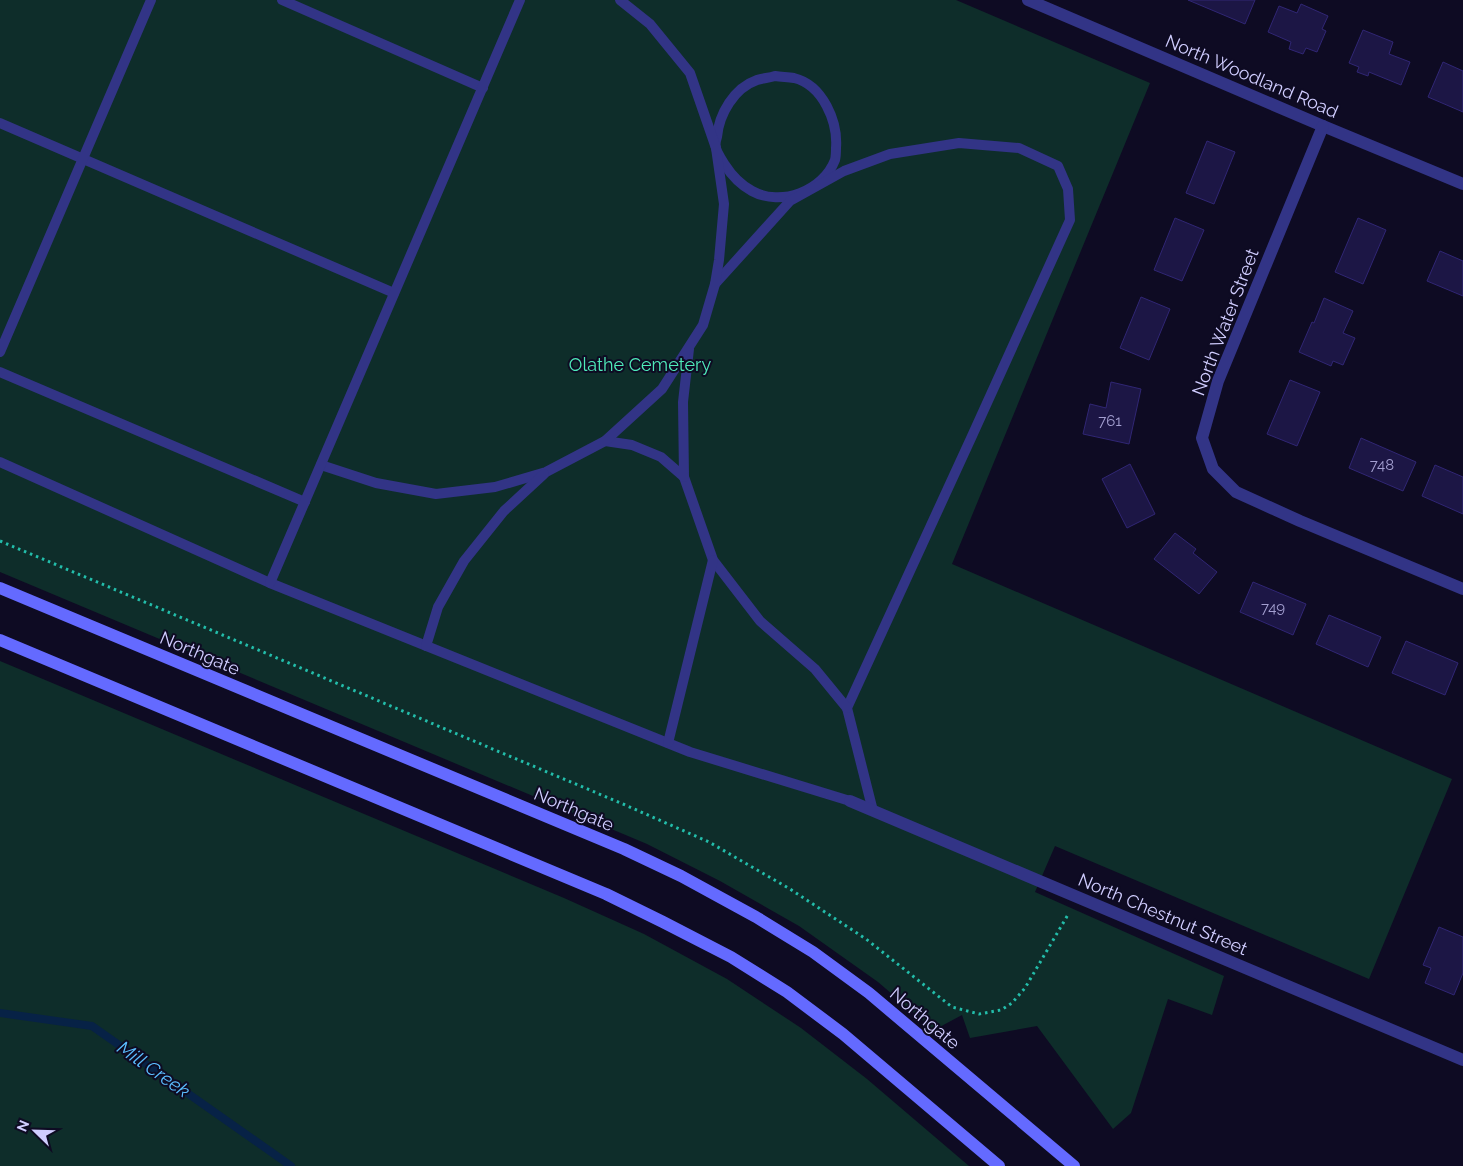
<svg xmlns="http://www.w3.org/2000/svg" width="1463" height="1166" font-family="Raleway,sans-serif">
  <rect width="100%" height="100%" fill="#0e0b23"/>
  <g fill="#0e2d2a">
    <path d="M0,0H956L1150,83L952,564L1452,779L1369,979L1055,846L1035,892L1224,976L1212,1015L1168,999L1131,1113L1113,1129L1037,1026L970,1038L962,1015L934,1030L878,982L799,926L720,881L647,844L0,572Z"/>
    <path d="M0,661L564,898L644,934L727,979L801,1028L867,1079L969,1166H0Z"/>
  </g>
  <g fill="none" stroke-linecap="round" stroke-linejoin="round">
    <path stroke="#072246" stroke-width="8" d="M0,1013L92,1026L291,1166"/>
  </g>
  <g fill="#1c1645" stroke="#302674">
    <path d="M1188,0H1255L1245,24Z"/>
    <path d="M1301,4L1328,16L1322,29L1326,31L1317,52L1306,48L1303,54L1289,49L1291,42L1268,32L1279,6L1297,13Z"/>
    <path d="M1363,30L1393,42L1389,54L1410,62L1401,85L1369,72L1368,76L1357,72L1359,67L1349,63Z"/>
    <path d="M1443,62L1463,71V112L1428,97Z"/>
    <path d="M1207,141L1235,152L1214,204L1186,193Z"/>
    <path d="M1175,218L1204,230L1182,281L1154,270Z"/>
    <path d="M1358,218L1386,230L1363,284L1335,272Z"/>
    <path d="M1440,251L1463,261V296L1427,281Z"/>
    <path d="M1141,297L1170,309L1149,360L1120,348Z"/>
    <path d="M1324,298L1353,311L1343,333L1355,338L1343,365L1333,361L1331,366L1299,352L1312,322L1314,323Z"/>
    <path d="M1290,380L1320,392L1297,446L1267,434Z"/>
    <path d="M1111,382L1141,389L1129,444L1083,434L1090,404L1106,408Z"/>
    <path d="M1361,438L1416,462L1403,491L1349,468Z"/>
    <path d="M1130,464L1155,514L1127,528L1102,479Z"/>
    <path d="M1435,465L1463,477V514L1422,496Z"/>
    <path d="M1175,533L1196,549L1193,553L1217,572L1199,594L1154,559Z"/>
    <path d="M1253,582L1306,604L1293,635L1240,612Z"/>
    <path d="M1329,615L1381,637L1368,667L1316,644Z"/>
    <path d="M1406,641L1458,663L1445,695L1392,673Z"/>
    <path d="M1439,927L1463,937V973L1454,995L1425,983L1431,968L1423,965Z"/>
  </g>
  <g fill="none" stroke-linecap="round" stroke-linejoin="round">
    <path stroke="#23bdaa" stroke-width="3" stroke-dasharray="2.5 4" stroke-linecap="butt" d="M0,541L623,804L709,842L790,889L866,939L952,1007L979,1014L1001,1010L1012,1003L1025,988L1069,913"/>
    <g stroke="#323486" stroke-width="10">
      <path d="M282,0L483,88"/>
      <path d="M775,76C781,77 788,77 794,78C823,85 838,122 836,148C836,152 836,156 835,160C823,191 781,207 752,191C741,185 732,176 725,165C722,160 717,153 716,148C715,145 716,140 717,137C719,114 734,88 757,80C763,78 769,78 775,76Z"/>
      <path d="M0,123L394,293"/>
      <path d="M715,284L790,201L844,171L890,154L959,143L1019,148L1058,166L1068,189L1070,220L972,436L847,708L873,811"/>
      <path d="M689,349L683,402L684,477L713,560L760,621L815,669L847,708"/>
      <path d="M0,352L151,0"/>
      <path d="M0,372L305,502"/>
      <path d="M605,441L632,445L661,457L684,477"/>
      <path d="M0,462L270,583L690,752L850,801"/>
      <path d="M321,465L376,483L436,494L495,487L546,472L605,441L662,389L703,325L715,284L719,260L724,204L716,148L690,73L650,24L620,0"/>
      <path d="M270,583L520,0"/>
      <path d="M426,646L438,607L464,561L504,511L544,474"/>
      <path d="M668,743L713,560"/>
    </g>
    <g stroke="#323486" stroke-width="12">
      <path d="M1028,0L1323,126L1463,184"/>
      <path d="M1323,126L1218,381L1202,438L1213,469L1236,492L1300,521L1463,589"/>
      <path d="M850,801L1463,1060"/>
    </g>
    <g stroke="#646aff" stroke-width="12">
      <path d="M0,588L624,849L681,876L756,917L813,952L869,993L1074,1166"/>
      <path d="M0,640L606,894L663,922L731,957L787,992L843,1034L999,1166"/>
    </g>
  </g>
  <g text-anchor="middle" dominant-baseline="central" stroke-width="4" stroke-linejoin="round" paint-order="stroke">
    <g font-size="15" fill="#a39fd0">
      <text x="1110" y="421">761</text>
      <text x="1382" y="465">748</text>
      <text x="1273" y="608">749</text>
    </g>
    <g font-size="18" fill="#d0cdff" stroke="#0e0b23">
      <text transform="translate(1252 76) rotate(23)">North Woodland Road</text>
      <text transform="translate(1225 322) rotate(-69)">North Water Street</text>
      <text transform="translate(200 653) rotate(23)">Northgate</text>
      <text transform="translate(574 809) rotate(23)">Northgate</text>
      <text transform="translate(1163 914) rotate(23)">North Chestnut Street</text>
      <text transform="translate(925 1018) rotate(40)">Northgate</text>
    </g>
    <g font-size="18" fill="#4feab9" stroke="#0e0b23">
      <text x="640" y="364">Olathe Cemetery</text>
    </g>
    <g font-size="19" font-style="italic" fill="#5bbeff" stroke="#0e0b23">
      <text transform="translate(154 1069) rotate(35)">Mill Creek</text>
    </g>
  </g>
  <g transform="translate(35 1131) rotate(293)" stroke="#0e0b23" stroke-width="4" paint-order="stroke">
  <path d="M0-4L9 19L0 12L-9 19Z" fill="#d0cdff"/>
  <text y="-8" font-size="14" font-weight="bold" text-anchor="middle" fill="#d0cdff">N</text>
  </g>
</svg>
